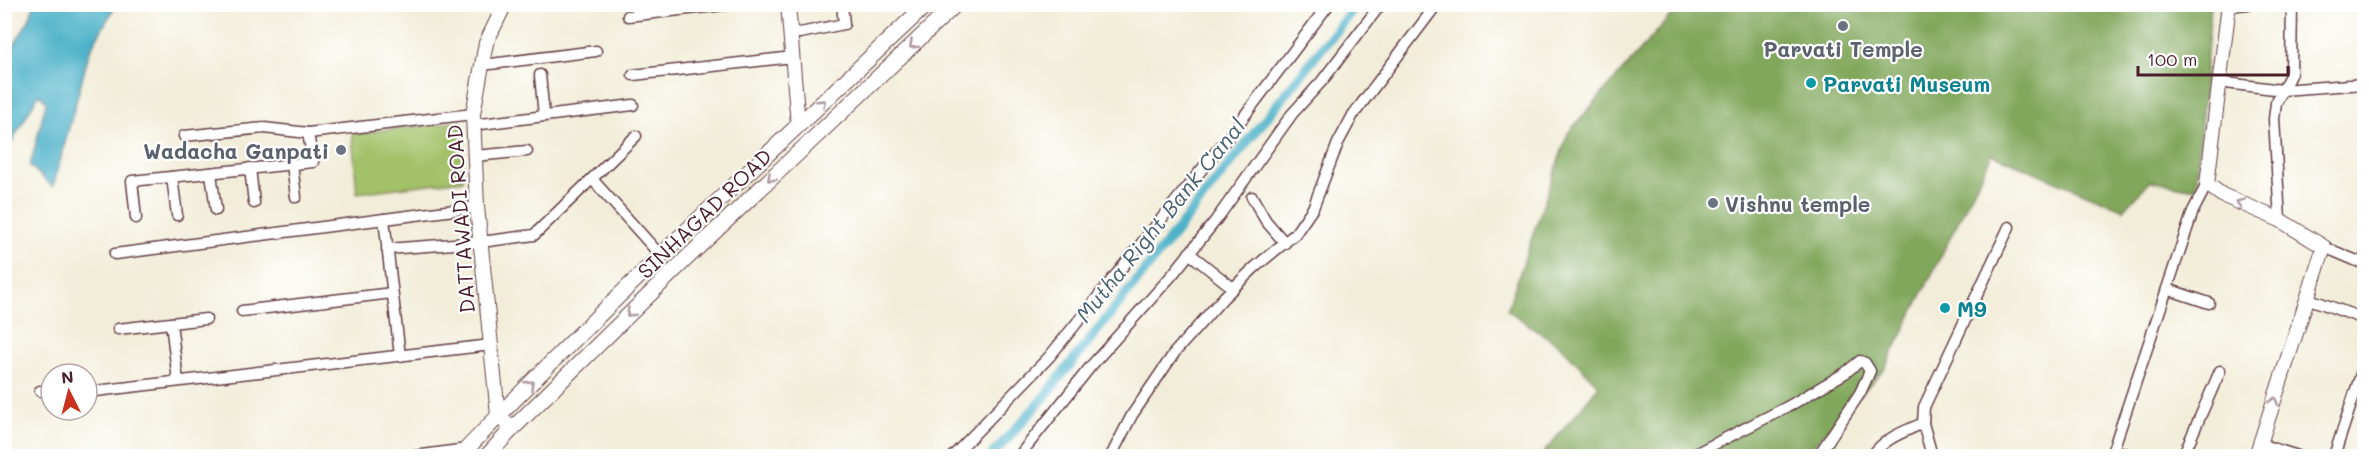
<svg xmlns="http://www.w3.org/2000/svg" width="2369" height="461" font-family="Mali,sans-serif">
  <rect width="100%" height="100%" fill="#fff"/>
  <filter id="ink" filterUnits="userSpaceOnUse"><feTurbulence type="fractalNoise" baseFrequency=".0167" numOctaves="2"/><feDisplacementMap in="SourceGraphic" scale="12" xChannelSelector="R" yChannelSelector="G"/><feConvolveMatrix kernelMatrix="1 2 1 2 8 2 1 2 1" color-interpolation-filters="sRGB"/></filter>
  <filter id="wash" filterUnits="userSpaceOnUse"><feTurbulence type="fractalNoise" baseFrequency=".008" numOctaves="4" result="noise"/><feDisplacementMap in="SourceGraphic" scale="24" xChannelSelector="R" yChannelSelector="G"/><feGaussianBlur stdDeviation="1.35" result="paint"/><feColorMatrix in="noise" values="0 0 0 0 0 0 0 0 0 0 0 0 0 0 0 0 0 1.4 0 .05"/><feComposite in="paint" operator="in"/></filter>
  <g filter="url(#wash)">
    <rect width="100%" height="100%" fill="#f2edd8"/>
    <path fill="#a2c168" stroke="#76704a" stroke-width="1.5" d="M461,121L463,180L357,193L352,134Z"/>
    <path fill="#81a75c" stroke="#666344" stroke-width="1.5" d="M1680,5H2211L2196,189L2150,181L2124,210L1992,154L1885,368L1803,456H1541L1599,386L1560,346L1507,310L1568,133Z"/>
    <path fill="#48b0c7" stroke="#496879" stroke-width="1.5" d="M34,5H116L90,50L53,187L30,166L46,102L39,94L5,154V60L29,20Z"/>
    <g fill="none" stroke-linecap="round" stroke-linejoin="round">
      <path stroke="#48b0c7" stroke-width="10" d="M991,456L1041,401L1357,4"/>
    </g>
  </g>
  <g filter="url(#ink)">
    <g fill="none" stroke-linecap="round" stroke-linejoin="round">
      <g stroke="#633e45" stroke-width="13">
        <g id="street">
          <path d="M2229,6L2248,4"/>
          <path d="M628,16L733,4"/>
          <path d="M791,31L800,33L844,24L842,4"/>
          <path d="M482,65L596,51"/>
          <path d="M540,75L544,116"/>
          <path d="M633,75L793,57"/>
          <path d="M2218,82L2282,90L2364,84"/>
          <path d="M473,125L633,105"/>
          <path d="M184,136L264,128L308,133L473,114"/>
          <path d="M475,156L527,151"/>
          <path d="M292,164L296,197"/>
          <path d="M250,168L254,203"/>
          <path d="M211,173L216,210"/>
          <path d="M172,177L177,215"/>
          <path d="M592,179L661,256"/>
          <path d="M1252,197L1266,221L1285,243"/>
          <path d="M136,218L132,181L313,162L308,133"/>
          <path d="M384,219L400,356"/>
          <path d="M2280,220L2274,119L2276,103L2291,73L2292,4"/>
          <path d="M2324,247L2364,264"/>
          <path d="M387,249L481,242L534,235L636,136"/>
          <path d="M1189,253L1233,288"/>
          <path d="M115,254L477,207"/>
          <path d="M2167,289L2209,303"/>
          <path d="M2307,298L2364,319"/>
          <path d="M242,311L392,293"/>
          <path d="M171,323L178,381"/>
          <path d="M118,329L206,319"/>
          <path d="M40,391L51,392"/>
          <path d="M87,392L491,345"/>
          <path d="M2259,444L2298,456"/>
          <path d="M2113,450L2134,456"/>
          <path d="M415,456L467,449"/>
          <path d="M953,456L1049,357L1233,131L1329,4"/>
          <path d="M1019,456L1091,366L1173,274L1216,220L1292,114L1322,81L1381,4"/>
          <path d="M1111,456L1132,415L1175,352L1224,297L1254,268L1295,234L1313,208L1338,143L1353,115L1437,4"/>
          <path d="M1691,456L1789,406L1845,373L1860,361L1865,363L1870,371L1860,393L1818,456"/>
          <path d="M1872,456C1884,438 1904,432 1923,423"/>
          <path d="M1932,456L1923,423L1924,407L2009,227"/>
          <path d="M2111,456L2193,211L2207,184"/>
          <path d="M2183,456L2220,371"/>
          <path d="M2334,456L2364,365"/>
        </g>
      </g>
      <g stroke="#633e45" stroke-width="16">
        <g id="secondary">
          <path d="M505,4L486,43L473,114L477,207L498,415L512,429"/>
          <path d="M788,4L798,125"/>
          <path d="M2229,4L2207,184L2222,195L2280,220L2324,247L2256,456"/>
        </g>
      </g>
      <g stroke="#633e45" stroke-width="17">
        <g id="primary">
          <path d="M460,456C609,299 770,153 927,4"/>
          <path d="M487,456L512,429L691,254L956,4"/>
        </g>
      </g>
      <use href="#street" stroke="#fff" stroke-width="10"/>
      <use href="#secondary" stroke="#fff" stroke-width="14"/>
      <use href="#primary" stroke="#fff" stroke-width="15"/>
    </g>
    <defs><path id="oneway-chevron" d="M-2-3.5L2.5 0L-2 3.5" fill="none" stroke-width="1.6" stroke-linecap="round" stroke-linejoin="round" transform="scale(1.5)"/></defs>
    <g stroke="#ae9aa0">
      <use href="#oneway-chevron" transform="translate(913 45) rotate(137)"/>
      <use href="#oneway-chevron" transform="translate(822 103) rotate(-43)"/>
      <use href="#oneway-chevron" transform="translate(771 178) rotate(137)"/>
      <use href="#oneway-chevron" transform="translate(2240 203) rotate(-157)"/>
      <use href="#oneway-chevron" transform="translate(630 313) rotate(136)"/>
      <use href="#oneway-chevron" transform="translate(530 384) rotate(-44)"/>
      <use href="#oneway-chevron" transform="translate(2274 401) rotate(-72)"/>
    </g>
  </g>
  <g fill="#6b7280" stroke="#fff" stroke-width="2">
    <circle cx="1843" cy="26" r="6"/>
    <circle cx="341" cy="150" r="6"/>
    <circle cx="1713" cy="203" r="6"/>
  </g>
  <g fill="#0f9aa8" stroke="#fff" stroke-width="2">
    <circle cx="1811" cy="83" r="6"/>
    <circle cx="1945" cy="308" r="6"/>
  </g>
  <g text-anchor="middle" dominant-baseline="central" stroke-width="4.5" stroke-linejoin="round" paint-order="stroke">
    <g font-size="21" font-weight="bold" fill="#5b616d" stroke="#fff">
      <text x="1843" y="48">Parvati Temple</text>
      <text x="329" y="150" text-anchor="end">Wadacha Ganpati</text>
      <text x="1725" y="203" text-anchor="start">Vishnu temple</text>
    </g>
    <g font-size="21" font-weight="bold" fill="#0d838f" stroke="#fff" text-anchor="start">
      <text x="1823" y="83">Parvati Museum</text>
      <text x="1957" y="308">M9</text>
    </g>
    <g font-size="21" fill="#4a1f2b" stroke="#fff">
      <text transform="translate(704 213) rotate(-44)">SINHAGAD ROAD</text>
      <text transform="translate(460 219) rotate(-94)">DATTAWADI ROAD</text>
    </g>
    <g font-size="22" font-style="italic" fill="#496071" stroke="#fff">
      <text transform="translate(1160 220) rotate(-51)">Mutha Right Bank Canal</text>
    </g>
  </g>
  <rect width="2369" height="461" fill="none" stroke="#fff" stroke-width="24"/>
  <g transform="translate(69 392) rotate(354)"><circle r="28" fill="#ffffff" stroke="#b7a5aa" stroke-width="1.5"/>
  <path d="M0-4.5L10 22L0 15L-10 22Z" fill="#c8321e"/>
  <text y="-9" font-size="16" font-weight="bold" text-anchor="middle" fill="#4a1f2b">N</text>
  </g>
  <path d="M2138 66v9h150v-9" fill="none" stroke="#4a1f2b" stroke-width="3"/>
  <text x="2147" y="66" font-size="18" fill="#4a1f2b" stroke="#ffffff" stroke-width="4.5" paint-order="stroke">100 m</text>
</svg>
